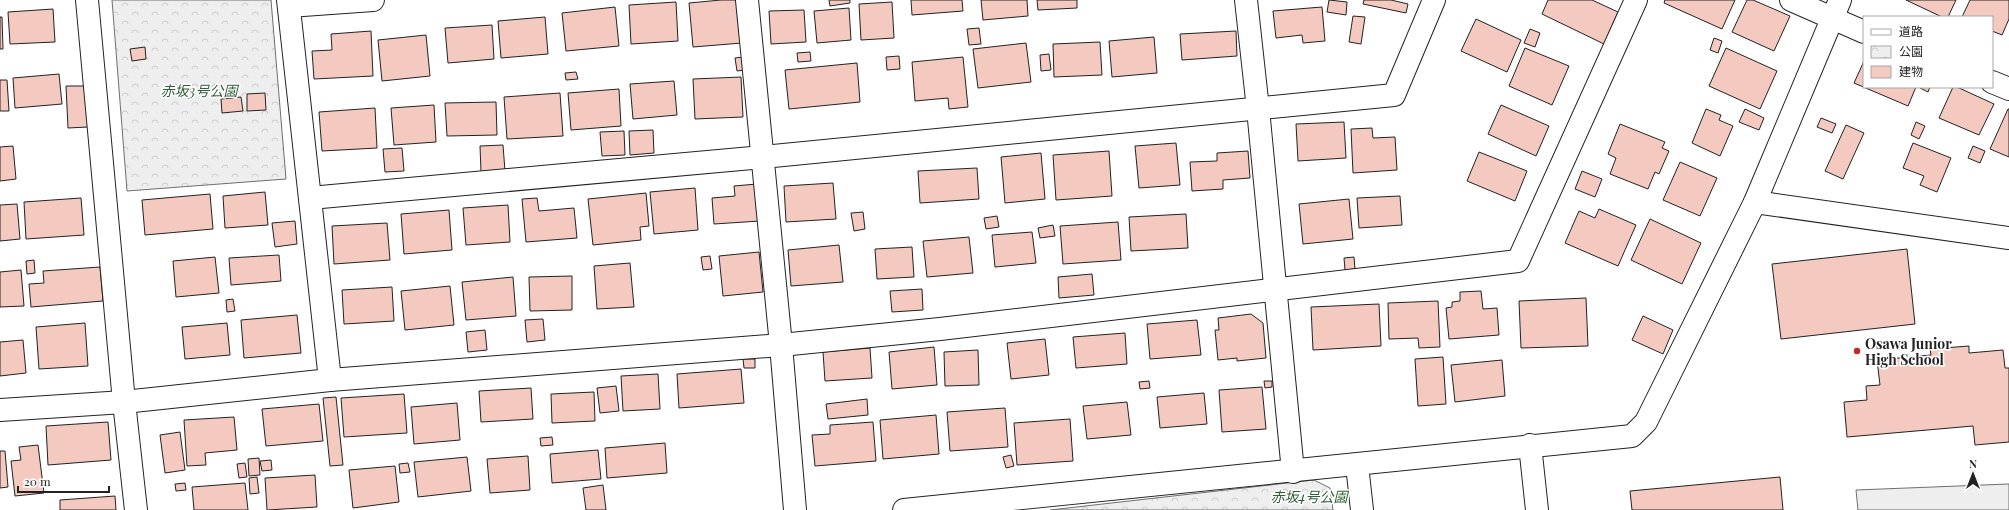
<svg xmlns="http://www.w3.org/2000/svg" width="2009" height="510" font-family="'Playfair Display','Noto Sans JP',serif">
  <defs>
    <pattern id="park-crowns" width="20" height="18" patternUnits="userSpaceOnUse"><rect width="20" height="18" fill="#eee"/><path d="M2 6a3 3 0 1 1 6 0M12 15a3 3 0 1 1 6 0" fill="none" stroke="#ccc"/></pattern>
  </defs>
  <rect width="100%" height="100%" fill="#fff"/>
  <path fill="#eee" stroke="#6f6f6f" d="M2009,484V510H1858L1856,490Z"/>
  <g fill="url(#park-crowns)" stroke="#6f6f6f">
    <path d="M112,0H271L286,179L127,191Z"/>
    <path d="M1314,480L1330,488L1333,510H1050Z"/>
  </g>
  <g fill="#f3c9c0" stroke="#222">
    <path d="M721,0H738L742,43L693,47L689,3Z"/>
    <path d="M829,0H850V3L830,6Z"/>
    <path d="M911,0H962L963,11L912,15Z"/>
    <path d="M981,0H1027L1028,16L983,20Z"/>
    <path d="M1037,0H1077V8L1038,10Z"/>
    <path d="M1329,0L1347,2L1346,15L1327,12Z"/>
    <path d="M1364,0H1391L1408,4L1406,13L1363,4Z"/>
    <path d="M1548,0H1592L1618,12L1604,44L1542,14Z"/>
    <path d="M1665,0H1735L1722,29L1664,3Z"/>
    <path d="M1747,0H1753L1790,16L1774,51L1732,32Z"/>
    <path d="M1906,0H1956L1948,17H1942Z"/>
    <path d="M1970,0H2009V19L2002,35L1992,31V17H1962Z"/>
    <path d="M676,2L678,41L631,44L629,5Z"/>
    <path d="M892,2L894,38L861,40L859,4Z"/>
    <path d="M615,7L619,46L566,51L562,13Z"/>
    <path d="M1322,7L1325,41L1303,43L1302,35L1276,38L1273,11Z"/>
    <path d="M849,8L851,40L817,43L814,11Z"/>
    <path d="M53,9L55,42L10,44L8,12Z"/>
    <path d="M804,10L806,42L771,44L769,11Z"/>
    <path d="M1353,16L1365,17L1361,44L1349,42Z"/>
    <path d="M0,17H2L3,49H0Z"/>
    <path d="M545,17L548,54L501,58L498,21Z"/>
    <path d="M1476,19L1521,40L1507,72L1461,51Z"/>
    <path d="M492,25L494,59L448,63L445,28Z"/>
    <path d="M979,28L981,44L969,45L967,29Z"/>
    <path d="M1530,29L1540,33L1535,47L1524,43Z"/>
    <path d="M371,31L373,76L314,79L312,51L332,50L331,34Z"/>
    <path d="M1236,31L1237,56L1182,60L1180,34Z"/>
    <path d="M426,35L430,76L382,81L378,40Z"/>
    <path d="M1154,37L1157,73L1112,77L1109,41Z"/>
    <path d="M1714,38L1722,41L1718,53L1710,50Z"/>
    <path d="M1100,42L1102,75L1054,77L1053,44Z"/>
    <path d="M1026,43L1031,82L978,88L973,49Z"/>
    <path d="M145,47L146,59L132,61L130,49Z"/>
    <path d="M1525,48L1569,66L1552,105L1509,86Z"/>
    <path d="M1726,48L1777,71L1760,109L1709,86Z"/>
    <path d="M810,52L811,61L798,62L797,53Z"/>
    <path d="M1049,54L1051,70L1041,71L1040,55Z"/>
    <path d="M899,56L900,69L887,70L886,57Z"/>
    <path d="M743,57L745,70L737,71L735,58Z"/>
    <path d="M963,57L968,107L949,109L948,98L915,101L912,62Z"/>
    <path d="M1864,61V87H1916L1908,106L1854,83Z"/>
    <path d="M857,63L860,102L789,109L785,70Z"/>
    <path d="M576,72L578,79L566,80L565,73Z"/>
    <path d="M59,74L62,104L15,108L13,78Z"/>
    <path d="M741,77L743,117L695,119L693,79Z"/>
    <path d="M0,80H7L9,111H0Z"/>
    <path d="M674,81L677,115L633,119L630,84Z"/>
    <path d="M66,86H86L88,127L68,128Z"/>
    <path d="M1921,87H1930L1928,92L1920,88Z"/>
    <path d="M1953,87H1957L1994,104L1979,135L1939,118Z"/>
    <path d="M619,89L621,126L571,130L568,93Z"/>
    <path d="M265,93L266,110L247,111V94Z"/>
    <path d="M560,93L563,136L507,139L504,97Z"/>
    <path d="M241,97L243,111L222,113L221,99Z"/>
    <path d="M496,102L497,135L447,136L445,103Z"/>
    <path d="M434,105L436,142L394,145L391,108Z"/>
    <path d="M1501,105L1549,126L1536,156L1488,134Z"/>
    <path d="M375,108L377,148L322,151L319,112Z"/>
    <path d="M1706,109L1721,115L1719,120L1733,126L1720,156L1692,143Z"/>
    <path d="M1745,109L1764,118L1759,130L1739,122Z"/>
    <path d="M2008,109H2009V157L1990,149Z"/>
    <path d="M1821,118L1836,124L1832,133L1817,127Z"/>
    <path d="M1344,122L1346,158L1298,161L1296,124Z"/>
    <path d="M1916,122L1925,126L1919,139L1911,135Z"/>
    <path d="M1620,124L1665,142L1662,148L1669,151L1659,174L1655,172L1648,189L1610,174L1616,158L1608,154Z"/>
    <path d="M1846,125L1864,133L1843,179L1825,171Z"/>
    <path d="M1372,128L1373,138L1395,137L1397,170L1353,173L1351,129Z"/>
    <path d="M653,130L654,153L630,155L629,131Z"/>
    <path d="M624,131L625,155L602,156L600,132Z"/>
    <path d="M1176,143L1180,185L1139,188L1135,146Z"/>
    <path d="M1913,143L1951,158L1937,192L1920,185L1924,176L1903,168Z"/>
    <path d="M503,145L505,171L481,172L480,146Z"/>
    <path d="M13,146L16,179L0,181V147Z"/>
    <path d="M1973,146L1985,151L1980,163L1968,158Z"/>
    <path d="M402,148L404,171L385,172L383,149Z"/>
    <path d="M1109,151L1112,196L1056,200L1053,155Z"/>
    <path d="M1248,151L1250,178L1223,180V189L1192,191L1190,162L1217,161V153Z"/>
    <path d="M1479,152L1527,171L1515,201L1467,181Z"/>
    <path d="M1041,153L1045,199L1005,203L1001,157Z"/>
    <path d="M1680,162L1717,178L1700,216L1663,200Z"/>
    <path d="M977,168L979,199L920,203L918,171Z"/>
    <path d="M1582,171L1602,179L1595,197L1575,189Z"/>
    <path d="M833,183L836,219L786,222L784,186Z"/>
    <path d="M757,184L760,221L714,224L712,198L735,196L734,186Z"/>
    <path d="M695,188L698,230L654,234L650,192Z"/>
    <path d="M265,192L268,225L225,228L223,196Z"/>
    <path d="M646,193L649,226L640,227L641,240L593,245L588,199Z"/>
    <path d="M210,194L213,229L145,235L142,200Z"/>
    <path d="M1400,196L1402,225L1359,228L1357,198Z"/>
    <path d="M81,198L84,235L26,239L24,202Z"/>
    <path d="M537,198L539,211L574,208L577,238L526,242L522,199Z"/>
    <path d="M1349,199L1353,239L1303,244L1299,204Z"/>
    <path d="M17,204L20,239L0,241V205Z"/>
    <path d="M508,205L510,242L466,245L463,208Z"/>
    <path d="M1599,209L1636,225L1618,266L1565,243L1579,211L1595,218Z"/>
    <path d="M449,210L452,250L404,254L401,214Z"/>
    <path d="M863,212L865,229L854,231L851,213Z"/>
    <path d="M1186,214L1188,248L1131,251L1129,217Z"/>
    <path d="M997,216L999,227L986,229L984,218Z"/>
    <path d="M1650,219L1701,243L1682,284L1631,260Z"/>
    <path d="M295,221L297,244L275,247L272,223Z"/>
    <path d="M1118,222L1121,260L1063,264L1060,226Z"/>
    <path d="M387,223L390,260L334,264L332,226Z"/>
    <path d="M1053,225L1055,236L1040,238L1038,228Z"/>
    <path d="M1032,232L1036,263L995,267L992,235Z"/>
    <path d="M969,237L973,273L927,277L923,241Z"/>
    <path d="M839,245L843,282L791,286L788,250Z"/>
    <path d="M912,247L914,277L877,279L875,249Z"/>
    <path d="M1907,249L1915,324L1781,339L1772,264Z"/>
    <path d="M759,252L763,292L723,296L719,256Z"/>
    <path d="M279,255L281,281L231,285L229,258Z"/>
    <path d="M710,256L712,269L703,270L701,257Z"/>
    <path d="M215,257L219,293L176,297L173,261Z"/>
    <path d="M1354,257L1355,269L1345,270L1344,258Z"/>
    <path d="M34,260L35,273L27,274L26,261Z"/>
    <path d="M630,263L634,307L597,309L594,266Z"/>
    <path d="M100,267L103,301L31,307L29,284L44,283L43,271Z"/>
    <path d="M21,270L24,306L0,307V272Z"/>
    <path d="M1092,274L1094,295L1059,298L1058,277Z"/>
    <path d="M572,276V310L530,311L529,277Z"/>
    <path d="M513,277L516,316L466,320L462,282Z"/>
    <path d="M450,286L454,325L405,330L401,291Z"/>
    <path d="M392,287L394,321L344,324L342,290Z"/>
    <path d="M922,289L923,310L892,312L890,291Z"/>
    <path d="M1481,291L1483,309L1497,308L1499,335L1449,339L1446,308L1452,307V302L1460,301V292Z"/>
    <path d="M1586,298L1588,346L1521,348L1519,301Z"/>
    <path d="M233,299L235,311L227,312L226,300Z"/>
    <path d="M1438,301L1440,347L1419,348L1418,338L1389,339L1388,303Z"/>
    <path d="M1379,304L1381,346L1313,350L1311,307Z"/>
    <path d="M1251,314L1263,323L1266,358L1237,361V358L1218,360L1215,330H1219L1218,318Z"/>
    <path d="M297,315L301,353L244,358L241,320Z"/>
    <path d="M1643,316L1673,330L1663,354L1632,340Z"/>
    <path d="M543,319L545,340L527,342L525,320Z"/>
    <path d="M1197,320L1201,355L1150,359L1147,324Z"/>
    <path d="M85,323L88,366L39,369L36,327Z"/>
    <path d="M227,323L230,355L185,359L182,327Z"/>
    <path d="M485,330L487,350L468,352L466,332Z"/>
    <path d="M1125,333L1127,364L1076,368L1073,337Z"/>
    <path d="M1045,339L1049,375L1011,379L1007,343Z"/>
    <path d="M23,340L26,373L0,376V342Z"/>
    <path d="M1969,346V353L2003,350L2005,368H2009V442L1975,445L1973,426L1847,437L1844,402L1867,400L1866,386L1880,385L1877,360L1931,355L1930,349Z"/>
    <path d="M934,347L937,385L892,389L889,352Z"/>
    <path d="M870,348L872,378L825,381L823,352Z"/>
    <path d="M978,350L979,385L945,386L944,352Z"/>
    <path d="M1443,357L1446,404L1418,406L1415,359Z"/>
    <path d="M743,359H755V368H744Z"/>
    <path d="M1502,360L1505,396L1455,402L1451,365Z"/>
    <path d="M741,369L744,403L679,408L677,374Z"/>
    <path d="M658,374L660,409L623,411L621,376Z"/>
    <path d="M1149,381L1150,388L1140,389L1139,382Z"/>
    <path d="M1264,381H1272V387L1265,388Z"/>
    <path d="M616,386L619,411L600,413L597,388Z"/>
    <path d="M1262,387L1266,429L1222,432L1219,390Z"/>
    <path d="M531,388L533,419L481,422L479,391Z"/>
    <path d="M594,392L595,421L552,423L551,394Z"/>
    <path d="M1204,393L1207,424L1160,428L1157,397Z"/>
    <path d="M404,394L407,433L344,437L341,398Z"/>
    <path d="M336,397L343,465L330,466L323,398Z"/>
    <path d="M867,399L868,415L828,419L826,404Z"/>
    <path d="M1127,402L1131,435L1087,439L1083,406Z"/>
    <path d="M457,403L460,440L414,444L411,407Z"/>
    <path d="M319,404L323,441L266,446L262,409Z"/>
    <path d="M1005,408L1008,447L950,451L947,412Z"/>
    <path d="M936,415L939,454L883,459L880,420Z"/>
    <path d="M234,417L237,450L205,453L206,465L187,466L184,420Z"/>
    <path d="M1070,419L1073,461L1017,465L1014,423Z"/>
    <path d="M108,422L111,460L48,465L46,426Z"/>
    <path d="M873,422L876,461L815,466L812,435L830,434V425Z"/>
    <path d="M180,432L185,470L165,473L160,435Z"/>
    <path d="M552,437L553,445L541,446L540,438Z"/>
    <path d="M665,443L667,473L607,478L605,448Z"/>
    <path d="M38,445L44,493L15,496L11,461L21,460L19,447Z"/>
    <path d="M598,450L601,479L552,483L550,454Z"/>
    <path d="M0,451H5L8,487L0,488Z"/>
    <path d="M1011,455L1014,466L1006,468L1003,457Z"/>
    <path d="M528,456L530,490L490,493L487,459Z"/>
    <path d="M467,457L471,491L418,497L414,462Z"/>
    <path d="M259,458L260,475L249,476L248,459Z"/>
    <path d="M271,460L272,470L262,471L260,461Z"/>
    <path d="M245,463L247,477L239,478L237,464Z"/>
    <path d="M408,463L410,472L400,473L399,464Z"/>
    <path d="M395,466L399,502L353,508L349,470Z"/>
    <path d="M315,475L317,507L267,510L265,478Z"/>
    <path d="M257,477L259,493L250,494L249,478Z"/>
    <path d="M1780,477L1783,510H1632L1630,491Z"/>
    <path d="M185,483L186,490L176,491L175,484Z"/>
    <path d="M245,483L248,510H194L192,487Z"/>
    <path d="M603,485L606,510H586L583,488Z"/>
    <path d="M115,496L116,510H60V500Z"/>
  </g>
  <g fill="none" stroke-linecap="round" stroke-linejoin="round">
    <g stroke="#222" stroke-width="24">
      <g id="street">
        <path d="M288,0L330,380"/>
        <path d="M747,0L781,345L795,510"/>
        <path d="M1246,0L1258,109L1293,472"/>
        <path d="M1791,0L1864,32"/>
        <path d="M289,6L373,0"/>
        <path d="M1992,82L2009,89"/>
        <path d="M310,198L763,157L1394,95L1434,0"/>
        <path d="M1755,202L2009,238"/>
        <path d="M0,410L124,402L330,380L781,345L940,329L1518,261L1636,0"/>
        <path d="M1530,445L1537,510"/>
        <path d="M1357,465L1362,510"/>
      </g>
    </g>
    <g stroke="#222" stroke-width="24">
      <g id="secondary">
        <path d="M87,0L124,402L136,510"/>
        <path d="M904,510L1632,436L1646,422L1755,202L1840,0"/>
      </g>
    </g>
    <use href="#street" stroke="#fff" stroke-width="22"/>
    <use href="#secondary" stroke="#fff" stroke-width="22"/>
  </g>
  <circle fill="#c62828" stroke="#fff" stroke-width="1.5" cx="1857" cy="351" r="4"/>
  <g text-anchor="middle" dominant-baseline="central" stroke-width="3" stroke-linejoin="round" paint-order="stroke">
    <g font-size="14" font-style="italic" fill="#2f5e38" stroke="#fff">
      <text x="199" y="90">赤坂3号公園</text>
      <text x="1309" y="496">赤坂4号公園</text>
    </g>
    <g font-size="14" font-weight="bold" fill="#222" stroke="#fff" text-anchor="start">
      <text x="1865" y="343">Osawa Junior<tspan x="1865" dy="16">High School</tspan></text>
    </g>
  </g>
  <rect x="1863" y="16" width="130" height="72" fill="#ffffff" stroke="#a7a7a7"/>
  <rect x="1871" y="29" width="20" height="6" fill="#ffffff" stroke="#a7a7a7"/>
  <text x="1899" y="36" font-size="12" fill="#222222">道路</text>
  <rect x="1871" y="46" width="20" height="12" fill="url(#park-crowns)" stroke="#a7a7a7"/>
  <text x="1899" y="56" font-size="12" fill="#222222">公園</text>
  <rect x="1871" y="66" width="20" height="12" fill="#f3c9c0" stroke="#a7a7a7"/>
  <text x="1899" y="76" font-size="12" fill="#222222">建物</text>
  <g transform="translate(1973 474)" stroke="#ffffff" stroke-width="3" paint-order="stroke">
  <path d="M0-3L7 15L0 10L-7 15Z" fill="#222222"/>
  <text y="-6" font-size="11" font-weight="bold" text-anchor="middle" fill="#222222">N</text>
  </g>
  <path d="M18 486v6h91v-6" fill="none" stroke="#222222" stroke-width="2"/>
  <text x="24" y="486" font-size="12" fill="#222222" stroke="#ffffff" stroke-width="3" paint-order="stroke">20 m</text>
</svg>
